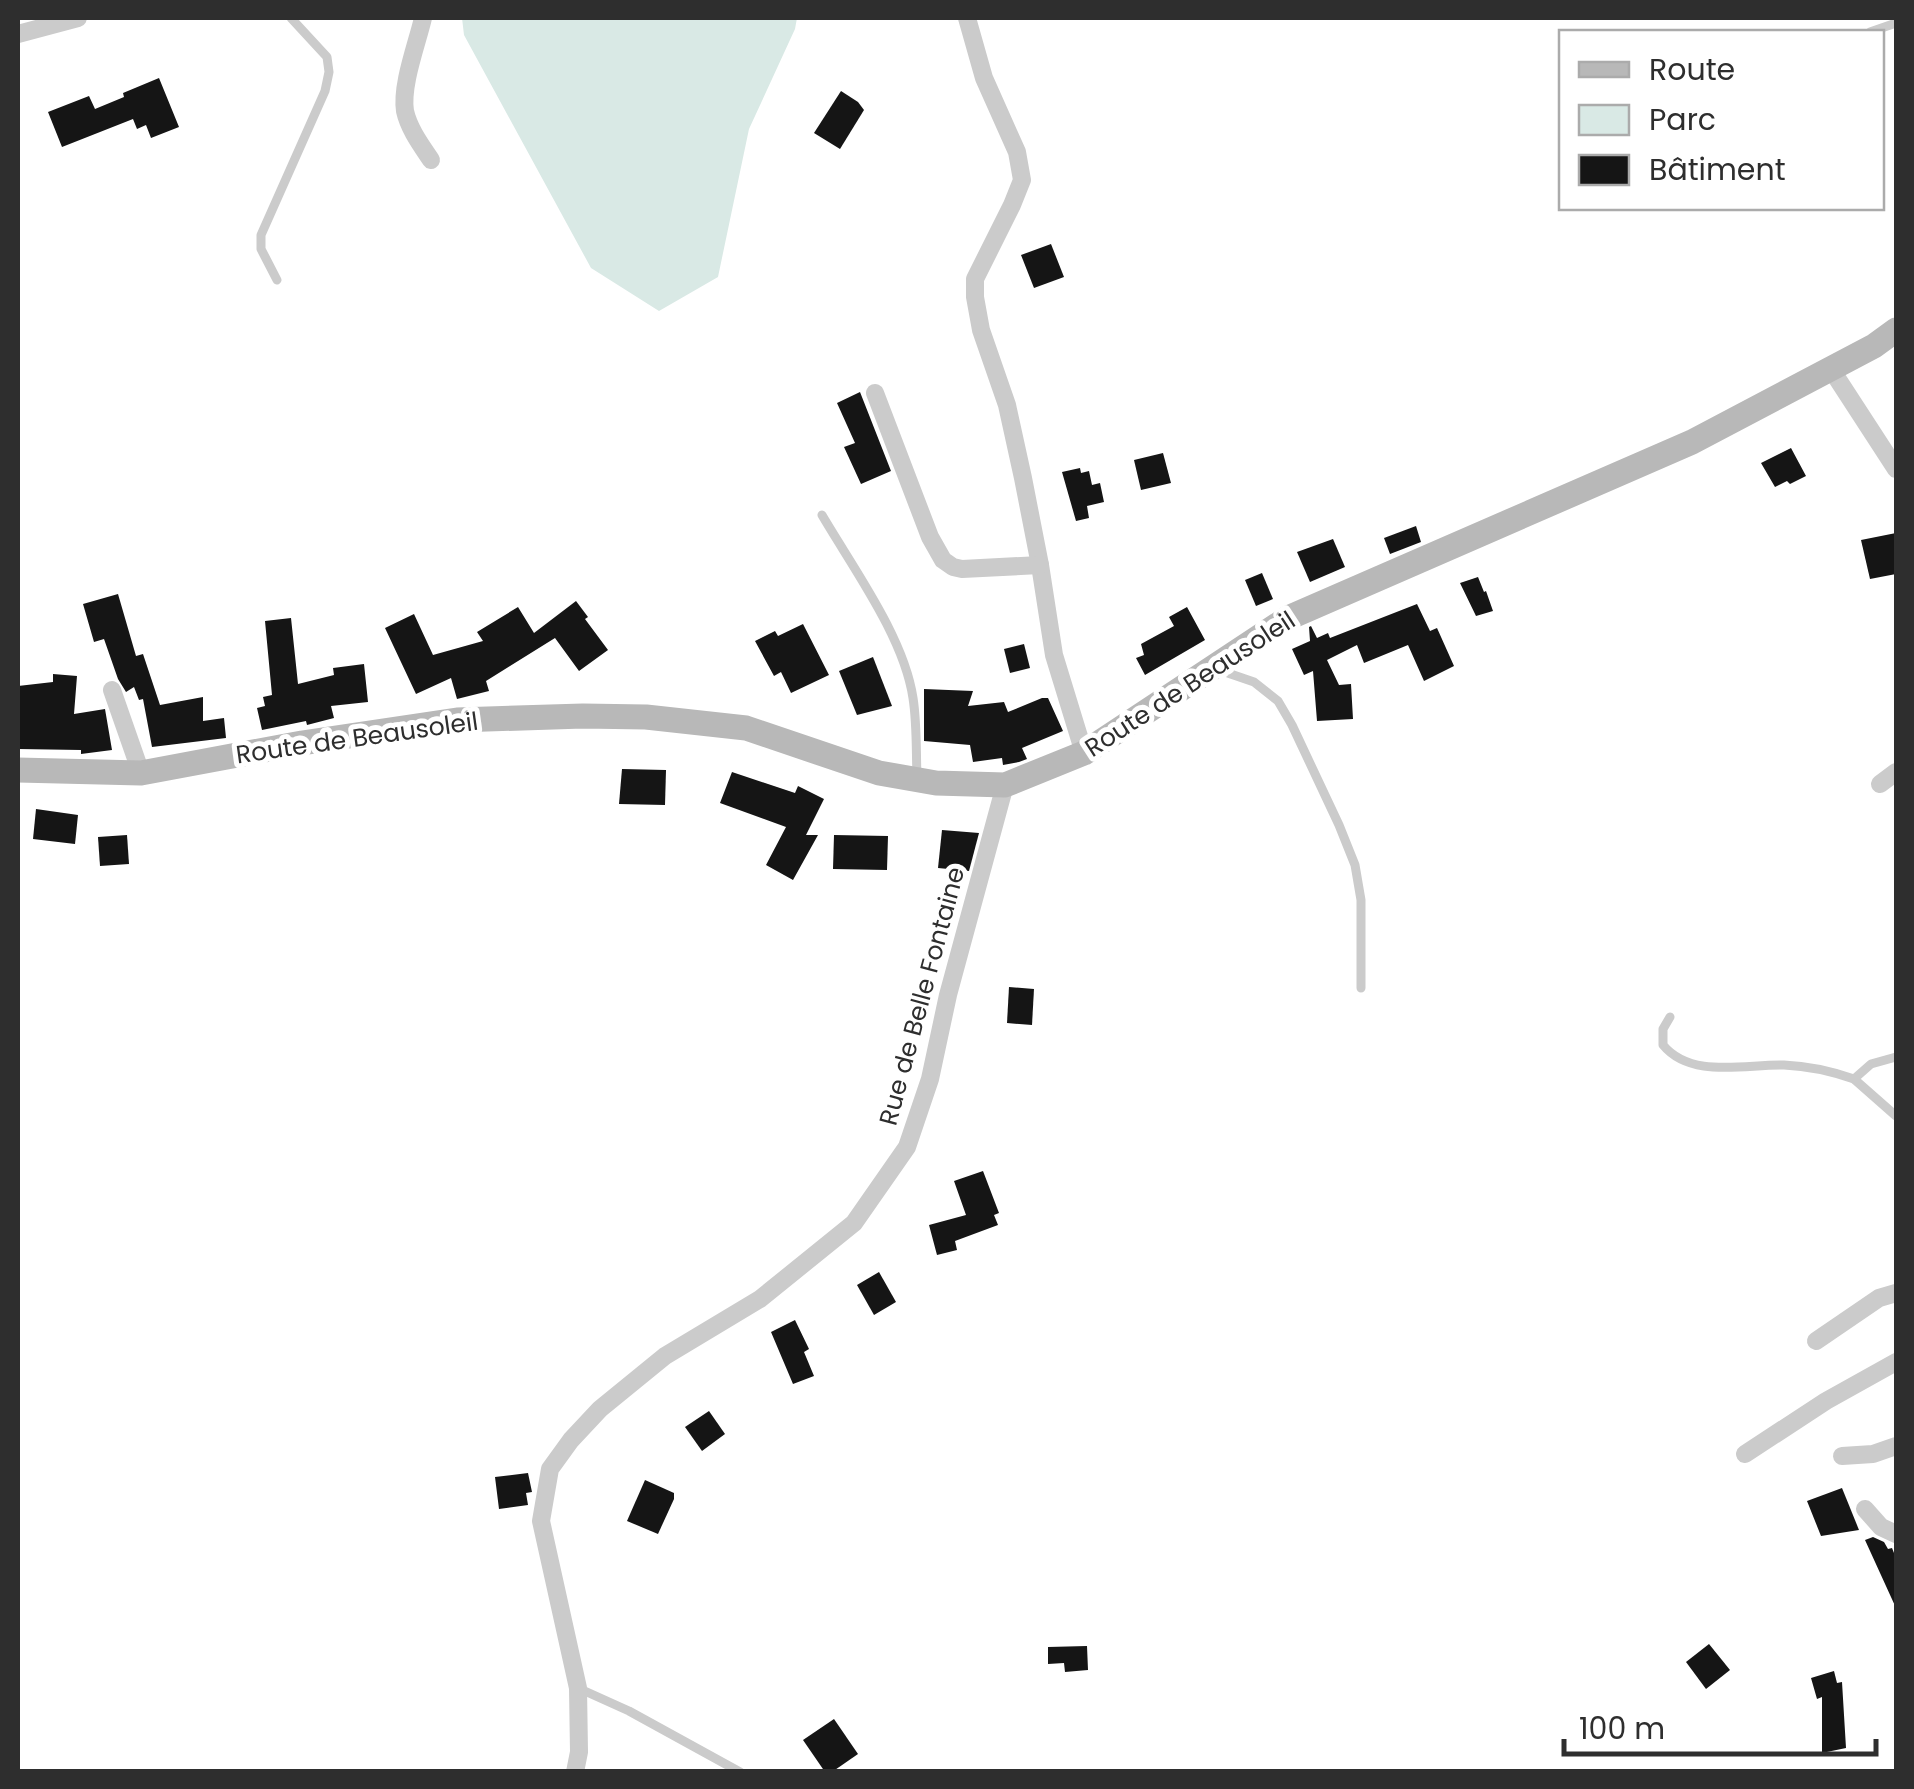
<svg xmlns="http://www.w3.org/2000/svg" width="1914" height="1789" font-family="Poppins,sans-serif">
  <rect width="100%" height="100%" fill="#fff"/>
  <path fill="#d9e9e5" d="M462,18H797L795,29L749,129L718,277L659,311L591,268L464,35Z"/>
  <g fill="#151515">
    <path d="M159,78L179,127L151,138L146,125L137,129L133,119L62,147L48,112L89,96L95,109L124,97L123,93Z"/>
    <path d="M841,91L858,102L864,110L840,149L814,133Z"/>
    <path d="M1051,244L1064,277L1034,288L1021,255Z"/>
    <path d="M860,392L891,471L861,484L844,447L855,443L837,403Z"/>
    <path d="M1791,448L1806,476L1790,484L1787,481L1775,487L1761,463Z"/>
    <path d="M1163,453L1171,483L1141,490L1134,460Z"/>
    <path d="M1080,468L1081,473L1089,471L1092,485L1100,483L1104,502L1087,506L1089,518L1076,521L1062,472Z"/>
    <path d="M1416,526L1421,542L1390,554L1384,538Z"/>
    <path d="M1896,533V574L1870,579L1861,540Z"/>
    <path d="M1333,539L1345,567L1310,582L1297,552Z"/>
    <path d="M1262,573L1273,599L1256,606L1245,580Z"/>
    <path d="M1478,577L1484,592L1486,591L1493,611L1476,616L1460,583Z"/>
    <path d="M118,594L136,656L143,654L160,705L203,697V721L224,718L226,738L152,747L143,699L139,700L134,687L126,692L118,679L104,639L94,642L83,604Z"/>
    <path d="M576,601L588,617L585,619L608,650L579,671L555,638L486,681L489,691L457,699L451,678L416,694L385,628L414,614L433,655L483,641L477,632L518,607L534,633Z"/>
    <path d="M1417,604L1430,631L1437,628L1454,666L1424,681L1408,645L1364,663L1357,645L1327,660L1339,685L1351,684L1353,719L1317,721L1313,671L1304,675L1292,649L1310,641L1309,627L1311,626L1317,638L1328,633L1330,638Z"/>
    <path d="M1187,607L1205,640L1145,675L1136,658L1144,655L1141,644L1174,626L1169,617Z"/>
    <path d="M291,618L298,684L334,675L333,668L364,664L368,702L331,706L334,718L307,725L306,721L262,730L257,708L265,706L263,697L272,695L265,621Z"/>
    <path d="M803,624L829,675L791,693L781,672L774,676L755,641L775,631L778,636Z"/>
    <path d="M1024,644L1030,668L1010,673L1004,649Z"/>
    <path d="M873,657L892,706L857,715L839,671Z"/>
    <path d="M53,674L77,676L74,714L105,709L112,750L81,754V750L18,749V686L53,682Z"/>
    <path d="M924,689L973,691L968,706L1004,702L1008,712L1042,698H1048L1063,731L1022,748L1027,759L1019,762L1003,765L1002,758L973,762L970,745L924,741Z"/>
    <path d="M622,769L666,770L665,805L619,804Z"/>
    <path d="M732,772L795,793L798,786L824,799L806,835H818L793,880L766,865L786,827L720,803Z"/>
    <path d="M36,809L78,815L75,844L33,839Z"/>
    <path d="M942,830L979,833L969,871L938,868Z"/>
    <path d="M127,835L129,864L100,866L98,837Z"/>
    <path d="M834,835L888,836L887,870L833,869Z"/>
    <path d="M1009,987L1034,989L1032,1025L1007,1023Z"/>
    <path d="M983,1171L999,1213L994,1215L998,1225L955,1241L957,1250L937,1255L929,1225L966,1215L954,1181Z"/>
    <path d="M879,1272L896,1302L874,1315L857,1285Z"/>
    <path d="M795,1320L809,1349L804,1352L814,1376L793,1384L771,1332Z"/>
    <path d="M709,1411L725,1434L702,1451L685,1427Z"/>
    <path d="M528,1473L532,1492L526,1493L528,1505L499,1509L495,1477Z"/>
    <path d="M645,1480L674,1493V1499L658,1534L627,1521Z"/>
    <path d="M1842,1488L1859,1530L1821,1536L1807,1501Z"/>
    <path d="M1873,1537L1884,1542L1888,1549L1892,1548L1896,1558V1608L1865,1540Z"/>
    <path d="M1709,1644L1730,1670L1706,1689L1686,1662Z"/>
    <path d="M1087,1646L1088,1670L1065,1672L1064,1663L1048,1664V1647Z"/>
    <path d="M1834,1671L1837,1683L1842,1682L1846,1748L1822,1753V1697L1817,1699L1811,1678Z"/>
    <path d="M834,1719L858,1754L832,1772H825L803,1740Z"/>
  </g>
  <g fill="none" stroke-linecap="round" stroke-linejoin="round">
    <g stroke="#cbcbcb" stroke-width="9">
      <path d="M1870,32L1896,23"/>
      <path d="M277,280L261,249V235L325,91L329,72L327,57L291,18"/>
      <path d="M822,515C853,568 904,637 913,698C917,723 916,751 917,777"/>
      <path d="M1219,670L1254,682L1278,701L1292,725L1339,825L1355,865L1361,900V988"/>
      <path d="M1670,1017L1663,1029V1045C1691,1079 1745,1064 1784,1065C1808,1066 1831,1071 1854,1079"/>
      <path d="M1896,1057L1871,1064L1854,1079L1896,1116"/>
      <path d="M578,1688L629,1711L740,1772"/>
    </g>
    <g stroke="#cbcbcb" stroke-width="18">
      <path d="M423,18C417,44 401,85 405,111C409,129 421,145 431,160"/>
      <path d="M967,18L984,78L1017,152L1022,180L1012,205L975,279V297L981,330L1007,405L1023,478L1040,565L1054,655L1084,753"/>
      <path d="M18,34L78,18"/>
      <path d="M1831,369L1896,469"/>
      <path d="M875,393L930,537L943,560L953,567L962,569L1040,565"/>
      <path d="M112,690L141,773"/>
      <path d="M1880,784L1896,772"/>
      <path d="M1816,1341L1879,1298L1896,1293"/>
      <path d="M1745,1454L1826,1401L1896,1362"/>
      <path d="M1842,1456L1873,1454L1896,1446"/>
      <path d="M1865,1509L1881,1527L1896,1534"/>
      <path d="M575,1772L579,1752L578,1688L541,1521L550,1469L571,1440L600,1409L665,1356L760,1299L854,1223L907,1147L930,1079L948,995L1005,785"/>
    </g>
    <path stroke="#b8b8b8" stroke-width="25" d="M18,770L141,773L302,743L457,720L583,716L646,717L746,728L879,773L936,783L1005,785L1084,753L1288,618L1692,442L1874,346L1896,330"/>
  </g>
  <g text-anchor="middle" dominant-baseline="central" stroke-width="10" stroke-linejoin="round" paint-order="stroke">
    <g font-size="25" fill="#2e2e2e" stroke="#fff">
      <text transform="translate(1190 684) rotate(-33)">Route de Beausoleil</text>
      <text transform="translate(357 738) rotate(-8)">Route de Beausoleil</text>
      <text transform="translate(922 996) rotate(-75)">Rue de Belle Fontaine</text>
    </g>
  </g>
  <rect width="1914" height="1789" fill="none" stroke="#2e2e2e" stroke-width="40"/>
  <rect x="1559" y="30" width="325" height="180" fill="#ffffff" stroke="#ababab" stroke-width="2.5"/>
  <rect x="1579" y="62" width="50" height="15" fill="#b8b8b8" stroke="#ababab" stroke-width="2.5"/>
  <text x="1649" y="80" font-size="30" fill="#2e2e2e">Route</text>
  <rect x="1579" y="105" width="50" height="30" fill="#d9e9e5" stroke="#ababab" stroke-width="2.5"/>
  <text x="1649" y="130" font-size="30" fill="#2e2e2e">Parc</text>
  <rect x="1579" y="155" width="50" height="30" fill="#151515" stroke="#ababab" stroke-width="2.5"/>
  <text x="1649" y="180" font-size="30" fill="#2e2e2e">Bâtiment</text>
  <path d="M1564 1739v15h312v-15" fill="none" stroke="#2e2e2e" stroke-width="5"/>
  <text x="1579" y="1739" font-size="30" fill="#2e2e2e" stroke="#ffffff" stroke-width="8" paint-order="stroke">100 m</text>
</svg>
